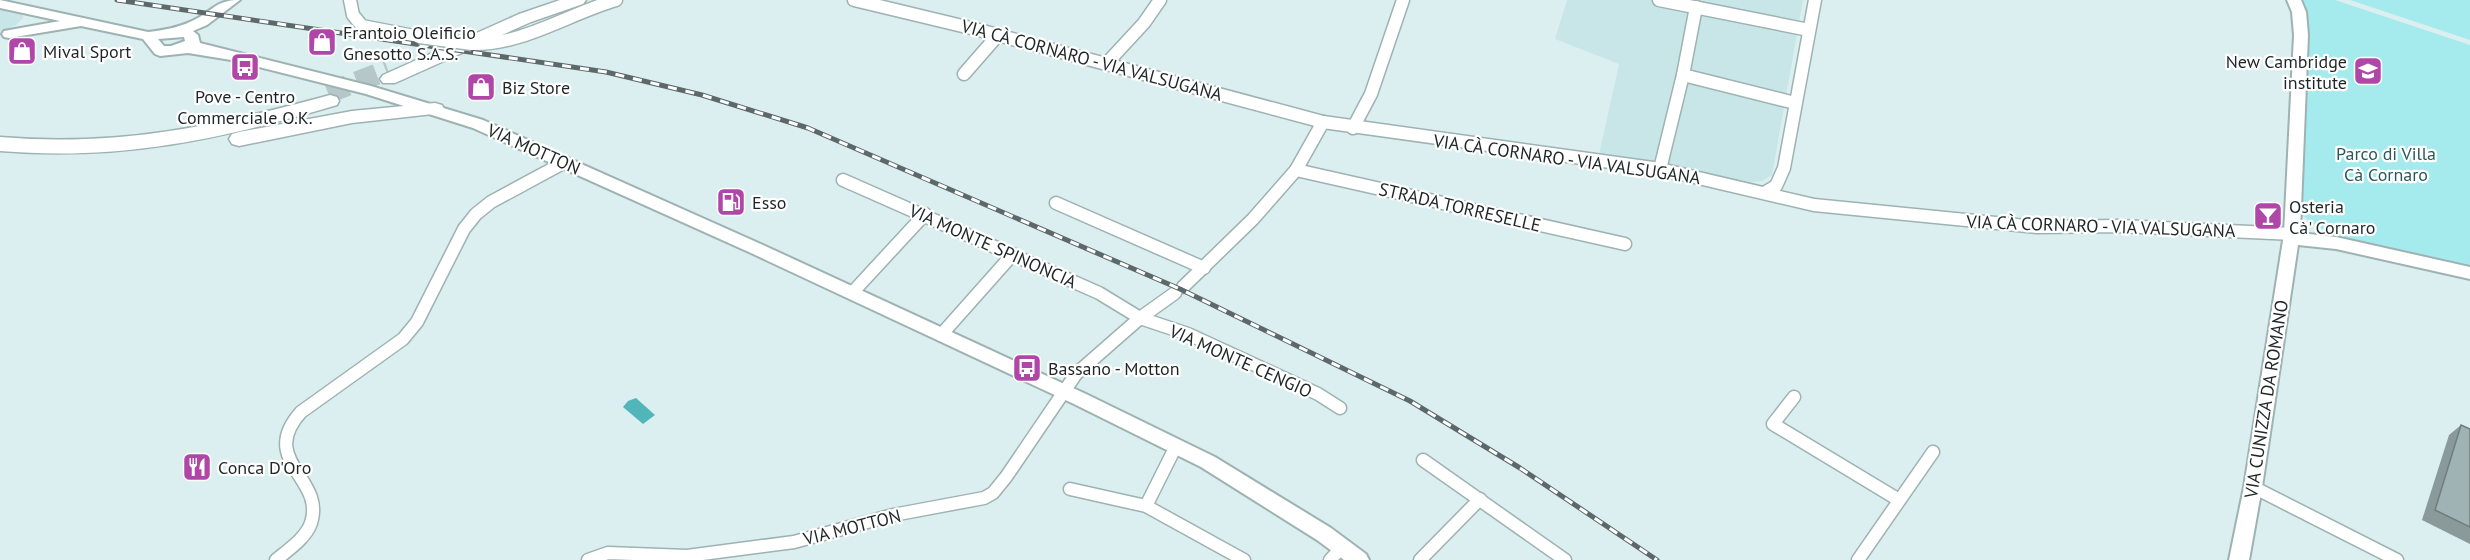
<svg xmlns="http://www.w3.org/2000/svg" width="2470" height="560" font-family="'PT Sans',sans-serif">
  <rect width="100%" height="100%" fill="#dbeff0"/>
  <g fill="#c8e6e7">
    <path d="M1567,0H1803L1772,175L1762,181L1751,182L1599,155L1619,64L1555,39Z"/>
    <path d="M0,8L18,10L23,13V18L16,25L0,32Z"/>
  </g>
  <g fill="#a5ebed">
    <path d="M2301,0H2335L2470,45V270C2419,258 2340,250 2301,214L2300,183L2306,122L2308,31L2307,17Z"/>
    <path d="M2350,0H2470V40Z"/>
  </g>
  <path fill="#50b6ba" d="M636,398L655,415L643,424L623,407L628,401Z"/>
  <g fill="none" stroke-linecap="round" stroke-linejoin="round">
    <path stroke="#b5c7c8" stroke-width="21" stroke-dasharray="21 10" stroke-linecap="butt" d="M328,93L388,70"/>
    <g stroke="#9eb2b2" stroke-width="15">
      <g id="street">
        <path d="M350,0L353,15L362,26L419,37"/>
        <path d="M854,0L979,30L1323,122L1660,169L1814,205L2037,227L2119,226L2292,234"/>
        <path d="M1659,0L1809,30"/>
        <path d="M472,44C523,45 568,14 616,0"/>
        <path d="M1107,63L1144,23L1160,0"/>
        <path d="M964,74L998,35"/>
        <path d="M1683,75L1795,103"/>
        <path d="M1353,128L1371,94L1403,0"/>
        <path d="M1660,169L1683,75L1696,7"/>
        <path d="M1296,170L1625,244"/>
        <path d="M843,180L1099,293L1140,318L1188,334L1318,394L1340,408"/>
        <path d="M1766,192L1776,186L1784,168L1815,0"/>
        <path d="M1056,203L1204,268"/>
        <path d="M1183,287L1253,219L1296,170L1323,122"/>
        <path d="M852,293L925,214"/>
        <path d="M941,335L1013,254"/>
        <path d="M1794,397L1773,424L1899,500"/>
        <path d="M1423,460L1565,560"/>
        <path d="M2253,487L2397,560"/>
        <path d="M1070,489L1146,506L1244,560"/>
        <path d="M1146,506L1176,446"/>
        <path d="M276,560C288,550 306,538 311,523C326,478 257,461 301,412L403,339L417,322L464,229L476,214L491,202L565,162"/>
        <path d="M588,560L608,553L687,556L794,542L893,515L984,498L993,493L1006,477L1076,374L1140,318L1175,293"/>
        <path d="M1330,560L1342,547"/>
        <path d="M1420,560L1480,499"/>
        <path d="M1858,560L1933,452"/>
      </g>
    </g>
    <g stroke="#9eb2b2" stroke-width="4">
      <g id="secondary">
        <path d="M0,0L148,32C166,30 182,27 198,18C215,8 218,0 240,0L207,25L193,31L198,35L200,43L371,86L483,120L763,245L1086,394L1215,457L1331,528L1366,554L1369,560H1344L1317,540L1201,467L1074,404L751,253L473,128L366,94L231,60L188,53L160,56L155,54L143,39L81,26L9,38L4,37L2,34L4,31L60,21L0,8ZM184,37L185,41L171,46H164L158,39Z"/>
        <path d="M2287,0H2301L2306,12L2308,35L2300,233L2336,237L2470,267V279L2336,249L2298,245L2262,487L2249,560H2229L2244,487L2284,234L2294,35L2292,12Z"/>
      </g>
    </g>
    <g stroke="#9eb2b2" stroke-width="3">
      <g id="highway">
        <path d="M560,0H586L583,4L531,22L395,83H383L380,79L383,75L519,14Z"/>
        <path d="M330,95L337,97L339,101L337,105C222,139 121,161 0,151V137C119,147 216,126 330,95Z"/>
        <path d="M435,103L442,105L444,109L442,113L352,123L239,146L232,144L229,139L232,134L239,132L352,111Z"/>
      </g>
    </g>
    <use href="#street" stroke="#fff" stroke-width="12"/>
    <use href="#secondary" fill="#fff" fill-rule="evenodd"/>
    <use href="#highway" fill="#fff" fill-rule="evenodd"/>
    <g stroke="#5c6869" stroke-width="5">
      <path id="rail" d="M117,0L606,72L702,95L808,128L1180,289L1410,401L1520,468L1657,560"/>
    </g>
    <use href="#rail" stroke="#fff" stroke-width="3" stroke-dasharray="9" stroke-linecap="butt"/>
    <g stroke="#9eb2b2" stroke-width="15" stroke-linecap="butt">
      <path id="street-bridge" d="M419,37L472,44"/>
    </g>
    <use href="#street-bridge" stroke="#fff" stroke-width="12"/>
  </g>
  <path fill="#8a9a9b" d="M2461,425L2470,429V544L2422,520L2449,435Z"/>
  <path fill="#a0b3b4" stroke="#707d7e" stroke-width="1.5" d="M2461,425L2470,429V527L2435,510Z"/>
  <defs>
    <g id="shop-square" transform="scale(1.5)"><rect x="-9" y="-9" width="18" height="18" rx="4" fill="#af46a8" stroke="#fff"/><path d="M-5-2.5h2.3a2.7 3.5 0 0 1 5.4 0H5L5.5 6h-11ZM-1.5-2.5h3a1.5 2.3 0 0 0-3 0Z" fill="#fff"/></g>
    <g id="bus-square" transform="scale(1.5)"><rect x="-9" y="-9" width="18" height="18" rx="4" fill="#af46a8" stroke="#fff"/><path d="M-5-6H5V4H4V6H2V4H-2V6H-4V4H-5ZM-3.5-4V0h7V-4ZM-3.5 1.2v1.5H-2V1.2ZM2 1.2v1.5H3.5V1.2Z" fill="#fff"/></g>
    <g id="school-square" transform="scale(1.5)"><rect x="-9" y="-9" width="18" height="18" rx="4" fill="#af46a8" stroke="#fff"/><path d="M0-5L7-2L0 1L-7-2ZM-4 1L0 2.5L4 1V4Q0 6-4 4Z" fill="#fff"/></g>
    <g id="fuel-square" transform="scale(1.5)"><rect x="-9" y="-9" width="18" height="18" rx="4" fill="#af46a8" stroke="#fff"/><path d="M-5.5-6h7V0h2V4h1.3V-2.5L3-4.5l.8-.8L6-3V5H2.5V1h-1V6h-7ZM-4.2-4.7v3.2H.2V-4.7Z" fill="#fff"/></g>
    <g id="bar-square" transform="scale(1.5)"><rect x="-9" y="-9" width="18" height="18" rx="4" fill="#af46a8" stroke="#fff"/><path d="M-6-5H6L.8 .8V4.5H3.5V6h-7V4.5H-.8V.8Z" fill="#fff"/></g>
    <g id="restaurant-square" transform="scale(1.5)"><rect x="-9" y="-9" width="18" height="18" rx="4" fill="#af46a8" stroke="#fff"/><path d="M-5-6h1v4h1v-4h1v4h1v-4h1v5L-1.5 .5V6h-2V.5L-5-1ZM5-6V6H3V1.5H1.5Q1.5-4 5-6Z" fill="#fff"/></g>
  </defs>
  <g fill-rule="evenodd">
    <use href="#shop-square" x="322" y="42"/>
    <use href="#shop-square" x="22" y="51"/>
    <use href="#bus-square" x="245" y="67"/>
    <use href="#school-square" x="2368" y="71"/>
    <use href="#shop-square" x="481" y="87"/>
    <use href="#fuel-square" x="731" y="202"/>
    <use href="#bar-square" x="2268" y="216"/>
    <use href="#bus-square" x="1027" y="368"/>
    <use href="#restaurant-square" x="197" y="467"/>
  </g>
  <g text-anchor="middle" dominant-baseline="central" stroke-width="4.5" stroke-linejoin="round" paint-order="stroke">
    <g font-size="18" fill="#1e2626" stroke="#fff" text-anchor="start">
      <text x="343" y="32">Frantoio Oleificio<tspan x="343" dy="21">Gnesotto S.A.S.</tspan></text>
      <text x="43" y="51">Mival Sport</text>
      <text x="2347" y="61" text-anchor="end">New Cambridge<tspan x="2347" dy="21">institute</tspan></text>
      <text x="502" y="87">Biz Store</text>
      <text x="245" y="96" text-anchor="middle">Pove - Centro<tspan x="245" dy="21">Commerciale O.K.</tspan></text>
      <text x="752" y="202">Esso</text>
      <text x="2289" y="206">Osteria<tspan x="2289" dy="21">Cà' Cornaro</tspan></text>
      <text x="1048" y="368">Bassano - Motton</text>
      <text x="218" y="467">Conca D'Oro</text>
    </g>
    <g font-size="18" fill="#1e2626" stroke="#fff">
      <text transform="translate(1092 60) rotate(15)">VIA CÀ CORNARO - VIA VALSUGANA</text>
      <text transform="translate(534 149) rotate(24)">VIA MOTTON</text>
      <text transform="translate(1567 159) rotate(8)">VIA CÀ CORNARO - VIA VALSUGANA</text>
      <text transform="translate(1460 207) rotate(13)">STRADA TORRESELLE</text>
      <text transform="translate(2101 226) rotate(2)">VIA CÀ CORNARO - VIA VALSUGANA</text>
      <text transform="translate(993 246) rotate(24)">VIA MONTE SPINONCIA</text>
      <text transform="translate(1241 361) rotate(24)">VIA MONTE CENGIO</text>
      <text transform="translate(2266 399) rotate(-81)">VIA CUNIZZA DA ROMANO</text>
      <text transform="translate(852 527) rotate(-14)">VIA MOTTON</text>
    </g>
    <g font-size="18" fill="#2a5859" stroke="#fff">
      <text x="2386" y="153">Parco di Villa<tspan x="2386" dy="21">Cà Cornaro</tspan></text>
    </g>
  </g>
</svg>
